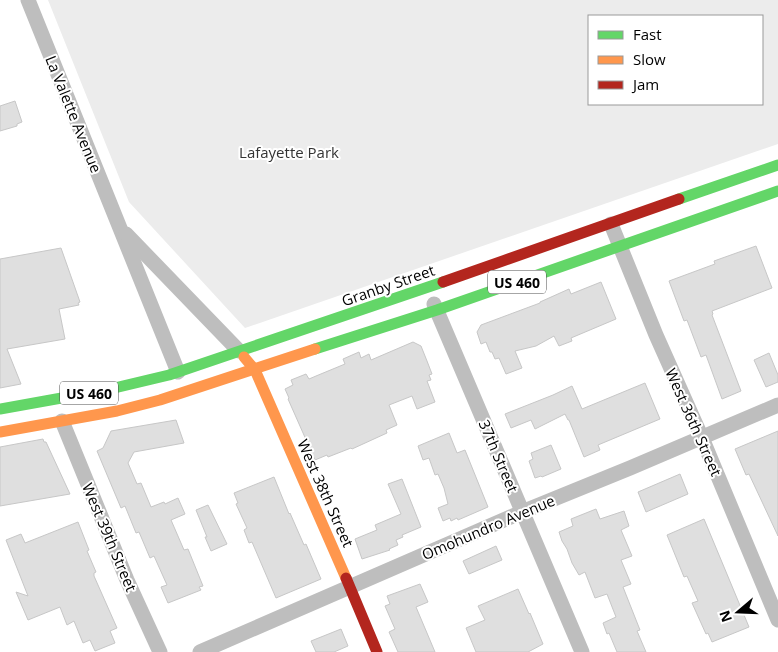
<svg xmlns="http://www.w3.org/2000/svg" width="778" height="652" font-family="'Open Sans',sans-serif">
  <rect width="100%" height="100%" fill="#fff"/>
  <path fill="#ececec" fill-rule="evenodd" d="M48,0H778V144L245,328L129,202ZM589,16H762V104H589Z"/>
  <g fill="#dfdfdf" stroke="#c7c7c7">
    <path d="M15,101L22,122L17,124V126L0,131V106Z"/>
    <path d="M756,246L772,288L712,311L713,314L712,315L741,391L722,399L706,355L701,357L687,320L684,321L669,281L715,264L714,261Z"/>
    <path d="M61,248L80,302L78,303L79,305L59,309L65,339L7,349L21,384L0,388V259Z"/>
    <path d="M601,282L616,319L571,338L572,341L559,346L554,336L536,346L515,351L522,368L506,374L499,358L495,359L492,352H490L486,342L481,344L477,332L481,325L540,303V302L569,289L571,294Z"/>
    <path d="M413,342L421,346L427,361L432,374L429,375L431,380L427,381L435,402L417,409L412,396L389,405L397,425L386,430L387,433L352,449L351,448L328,457L327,455L315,460L288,399L289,398L285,389L293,385L291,380L306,374L309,379L316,376L345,364L343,359L359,352L361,358L369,354L371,360Z"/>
    <path d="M769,353L778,375V382L766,387L754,360Z"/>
    <path d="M645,383L660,419L598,445L600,450L584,457L569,420H568L565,414L535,429L531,420L511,428L505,414L553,395L572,386L582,409Z"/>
    <path d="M176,420L184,443L134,452L128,463L137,484L141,483L151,507L164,502L165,504L178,498L185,514L171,520L184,550L188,549L203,586L199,587L201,590L168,603L161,587L167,585L154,556L150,558L139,532L136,533L125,506L121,508L97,451L103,448L111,431Z"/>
    <path d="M778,431V536L749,474L746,475L735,449Z"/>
    <path d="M449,433L457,453L465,450L488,507L458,520L457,518L451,521L450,518L443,521L438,508L448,504L444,488L438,474L435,475L429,458L423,460L418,446Z"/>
    <path d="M43,439L44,442H46L70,494L0,506V447Z"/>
    <path d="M551,445L561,469L542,477L541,476L535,478L529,461L533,459L531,453Z"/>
    <path d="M680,474L688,494L646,512L638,492Z"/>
    <path d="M274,477L289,514L290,513L304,545L306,544L321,579L276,598L252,542L249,543L244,530L247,528L236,504L238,503L234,493Z"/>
    <path d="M402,479L421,527L402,535L403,537L396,540L398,545L389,549L390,550L362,559L355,539L377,530L375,525L401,514L388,484Z"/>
    <path d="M208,505L227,544L211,551L205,537H207L196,510Z"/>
    <path d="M596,509L600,519L624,511L629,526L621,530L632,556L621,560L631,584L623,587L640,630L637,631L646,652H617L609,633L607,634L603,623L616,617L607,594L595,598L585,572L579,575L572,563L567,549L562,541L559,532L573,526L571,519Z"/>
    <path d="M704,519L749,627L712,642L708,633L706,634L692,603L698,601L687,576L684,577L667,535Z"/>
    <path d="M78,522L89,550L87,551L96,572L94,573V576L117,628L110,631L115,643L95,651L90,640L83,643L74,621L67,625L60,607L28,620L16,592L28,596L6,540L21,534L25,543Z"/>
    <path d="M496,546L502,560L469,574L463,561Z"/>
    <path d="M420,584L428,602L416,607L435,652H398L389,632L395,629L385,606L390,604L387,596Z"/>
    <path d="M518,589L529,614L530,613L543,644L528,652H476L466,628L485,620L478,606Z"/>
    <path d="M341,629L348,646L334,652H316L311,641Z"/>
  </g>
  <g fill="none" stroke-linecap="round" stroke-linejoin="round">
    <g stroke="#bebebe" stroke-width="15">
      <path d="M28,0L178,372"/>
      <path d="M611,224L656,335L702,438L778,620"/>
      <path d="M126,234L239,351"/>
      <path d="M434,304L582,652"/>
      <path d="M62,421L127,580L160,652"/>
      <path d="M200,652L522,512L630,468L778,405"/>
    </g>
    <g stroke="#63d668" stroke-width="11">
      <path d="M679,199L778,165"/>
      <path d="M315,349L437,310L778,191"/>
      <path d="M0,409L106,390L169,375L443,282"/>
    </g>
    <g stroke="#ff974d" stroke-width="11">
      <path d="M244,357L255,370L346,578"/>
      <path d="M0,432L117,411L160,400L315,349"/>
    </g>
    <g stroke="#b3261e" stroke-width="11">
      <path d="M443,282L679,199"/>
      <path d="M346,578L377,652"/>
    </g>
  </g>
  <g text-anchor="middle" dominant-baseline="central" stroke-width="4" stroke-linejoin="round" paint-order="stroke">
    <g fill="#fff" stroke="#4c4c4c" stroke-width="1">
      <rect x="488" y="270.5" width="58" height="23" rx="4"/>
      <rect x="60" y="381.5" width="58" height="23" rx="4"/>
    </g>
    <g font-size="14" font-weight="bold" fill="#000">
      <text x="517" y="282">US 460</text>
      <text x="89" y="393">US 460</text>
    </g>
    <g font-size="15" fill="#000" stroke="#fff">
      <text transform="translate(74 114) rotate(68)">La Valette Avenue</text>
      <text transform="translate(388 285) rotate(-19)">Granby Street</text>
      <text transform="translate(694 422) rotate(66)">West 36th Street</text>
      <text transform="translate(499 456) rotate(67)">37th Street</text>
      <text transform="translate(326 493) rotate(66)">West 38th Street</text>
      <text transform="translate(488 527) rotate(-23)">Omohundro Avenue</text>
      <text transform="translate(110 537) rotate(67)">West 39th Street</text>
    </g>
    <g font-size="15" fill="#333" stroke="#fff">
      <text x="289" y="152">Lafayette Park</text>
    </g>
  </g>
  <rect x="588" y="15" width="175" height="90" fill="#ffffff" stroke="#999999"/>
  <rect x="598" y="31" width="25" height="8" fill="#63d668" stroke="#999999"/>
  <text x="633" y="40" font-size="15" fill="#000000">Fast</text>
  <rect x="598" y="56" width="25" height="8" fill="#ff974d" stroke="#999999"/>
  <text x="633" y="65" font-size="15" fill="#000000">Slow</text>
  <rect x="598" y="81" width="25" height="8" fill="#b3261e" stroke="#999999"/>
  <text x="633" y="90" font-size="15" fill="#000000">Jam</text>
  <g transform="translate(738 612) rotate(251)" stroke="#ffffff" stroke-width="4" paint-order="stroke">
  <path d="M0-4L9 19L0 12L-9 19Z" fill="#000000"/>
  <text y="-8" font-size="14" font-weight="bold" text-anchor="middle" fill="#000000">N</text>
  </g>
</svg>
